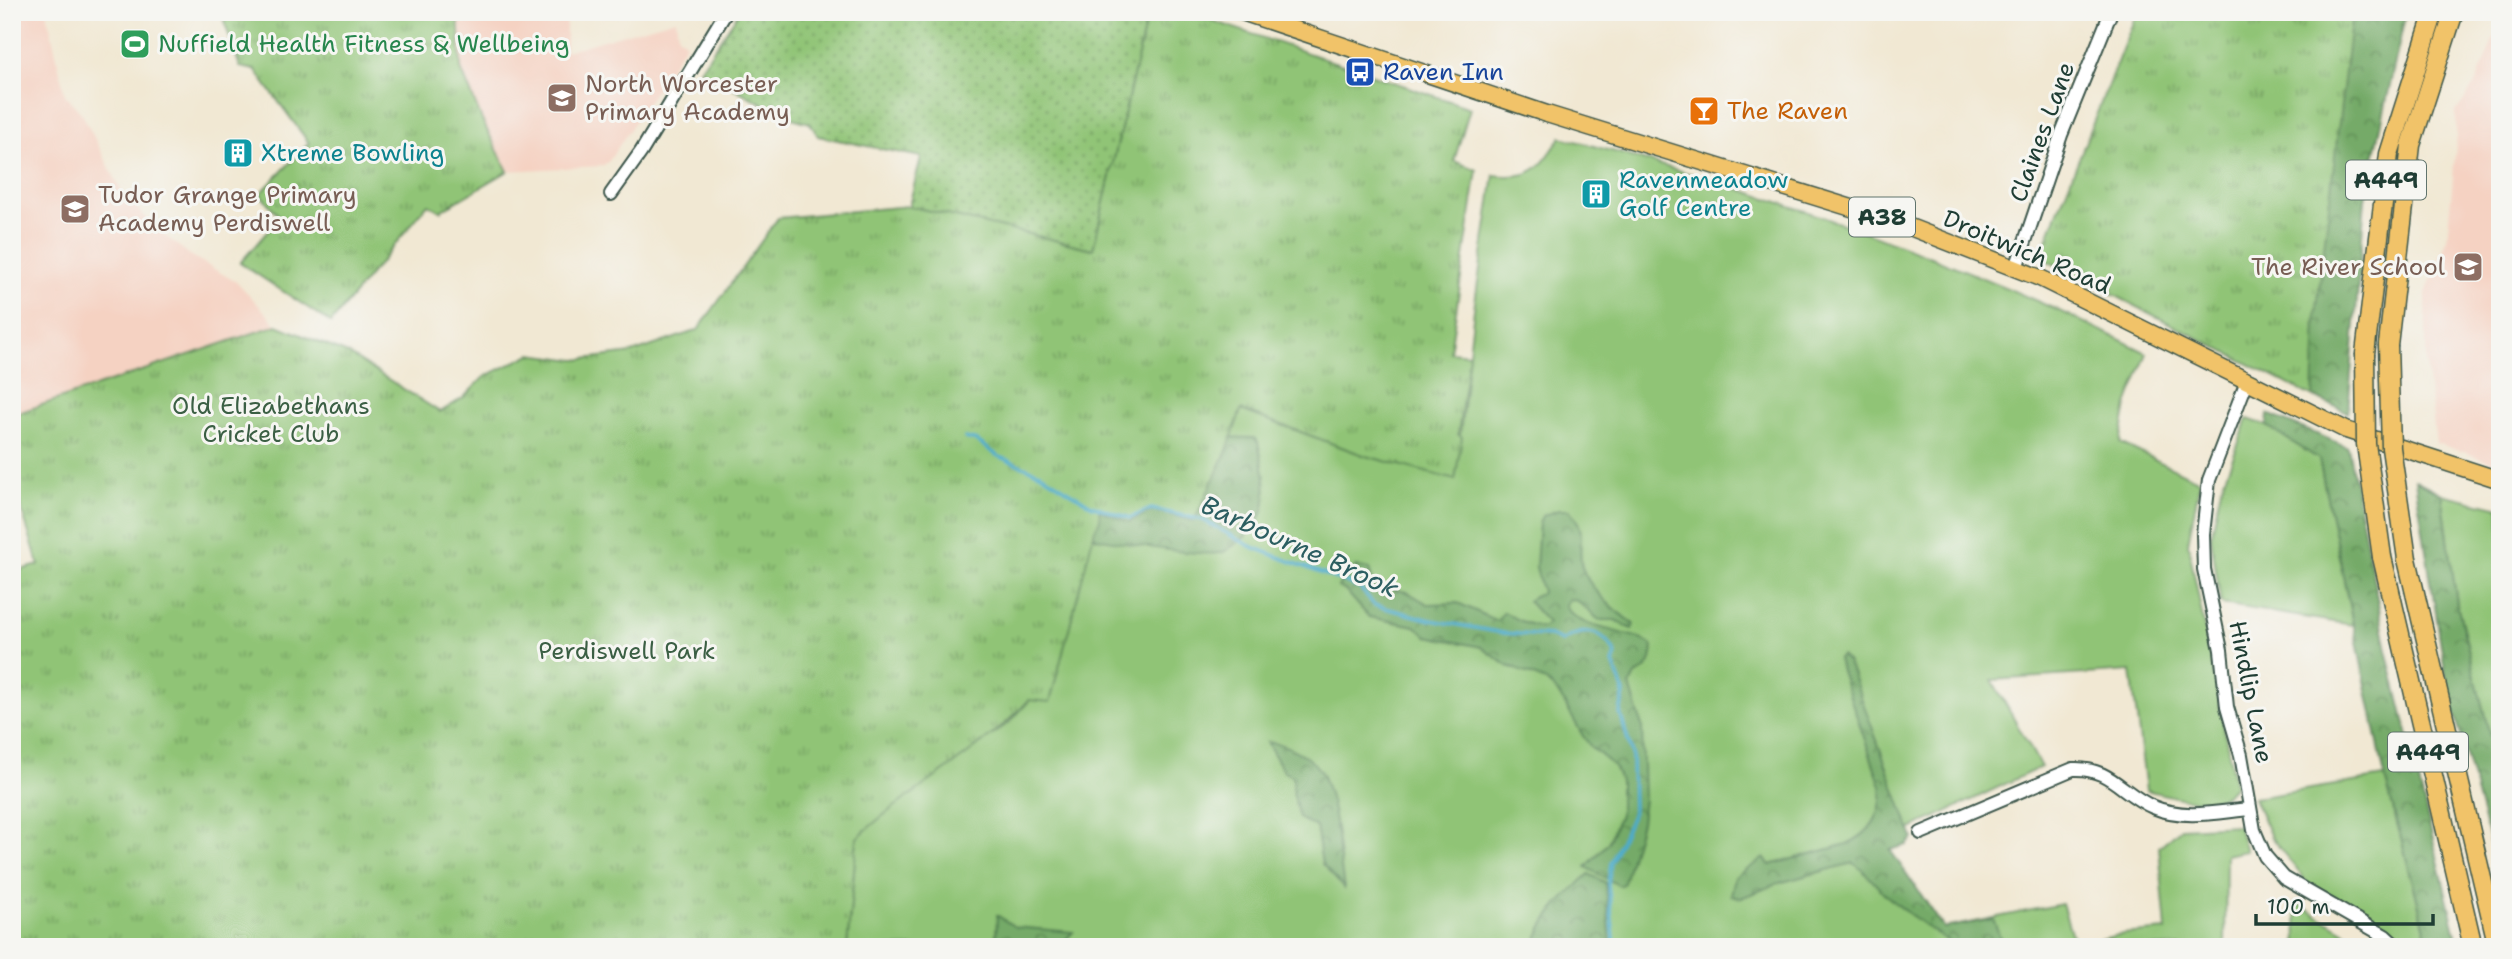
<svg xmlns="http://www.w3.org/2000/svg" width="2512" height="959" font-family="'Shantell Sans',sans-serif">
  <defs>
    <pattern id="forest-crowns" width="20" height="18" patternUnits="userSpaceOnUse" patternTransform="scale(1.75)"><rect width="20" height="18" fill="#74aa67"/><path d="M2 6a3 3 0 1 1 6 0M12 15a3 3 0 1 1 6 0" fill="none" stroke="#5f8c56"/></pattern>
    <pattern id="park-tufts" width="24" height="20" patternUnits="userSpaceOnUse" patternTransform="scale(1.75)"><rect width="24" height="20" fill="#90c476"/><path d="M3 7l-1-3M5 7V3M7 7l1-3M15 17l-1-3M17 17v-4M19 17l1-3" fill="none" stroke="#75a062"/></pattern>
    <pattern id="garden-dots" width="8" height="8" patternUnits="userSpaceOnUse" patternTransform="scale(1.75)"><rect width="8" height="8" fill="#90c476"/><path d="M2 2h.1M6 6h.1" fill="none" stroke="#75a062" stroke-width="1.8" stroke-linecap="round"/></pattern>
  </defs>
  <rect width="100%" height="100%" fill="#f6f6f2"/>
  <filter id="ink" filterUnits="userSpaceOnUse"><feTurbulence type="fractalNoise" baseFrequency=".0143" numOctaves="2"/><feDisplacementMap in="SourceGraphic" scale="14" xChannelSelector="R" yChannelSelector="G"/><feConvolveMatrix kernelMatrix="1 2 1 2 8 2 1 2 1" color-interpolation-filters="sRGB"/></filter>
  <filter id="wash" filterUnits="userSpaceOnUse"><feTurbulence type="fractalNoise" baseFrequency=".00686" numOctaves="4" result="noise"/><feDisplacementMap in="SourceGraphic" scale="28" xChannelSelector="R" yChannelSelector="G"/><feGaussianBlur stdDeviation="1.57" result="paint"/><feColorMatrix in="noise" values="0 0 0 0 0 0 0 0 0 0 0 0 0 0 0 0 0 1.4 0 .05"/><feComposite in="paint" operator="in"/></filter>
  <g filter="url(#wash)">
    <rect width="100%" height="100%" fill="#f1e8d3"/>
    <g fill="#f5d2c2">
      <path d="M12,12H47L65,95L82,114L121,190L154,227L190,255L238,283L277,325L12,415Z"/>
      <path d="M460,12H566V51L676,19L678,36L686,43L609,161L602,166L508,171L482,120L461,69Z"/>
      <path d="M2500,22V464L2436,443L2426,362V293L2447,240L2456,145V112L2476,83Z"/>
    </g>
    <g fill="#90c476" stroke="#588055" stroke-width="2">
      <path d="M1561,137C1763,191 1961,259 2147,353L2127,405L2120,443L2200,481L2188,543L2235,785C2218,813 2172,796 2146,790L2131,671L1992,680L2041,767L1904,832L1890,850L1944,928L2062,904L2075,945L2123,934L2166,930L2159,847L2181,828L2238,825L2246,851L2226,855L2225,947H847L857,838L884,812L1010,722L1030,700L1065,634L1095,529L1226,453L1241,410L1366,456L1455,479L1474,309L1494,175C1534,180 1541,167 1561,137Z"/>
      <path d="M2248,419L2267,426L2319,459L2353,625L2221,604L2211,537L2221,488Z"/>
      <path d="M2442,494L2500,508V777L2457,604Z"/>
      <path d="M2385,777L2425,929L2421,947H2410L2374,918L2308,884L2271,837L2254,798Z"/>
      <path d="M2296,903L2371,947H2297Z"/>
    </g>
    <g fill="url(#forest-crowns)" stroke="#4a744e" stroke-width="2">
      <path d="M2352,12H2406L2365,199L2348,412L2313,397L2316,315Z"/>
      <path d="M2268,414L2348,447L2387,650L2459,947H2421L2425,929L2385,777L2319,459L2267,426Z"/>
      <path d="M1214,437L1254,438L1258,442C1266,480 1276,514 1241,540C1236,543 1229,550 1223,552C1207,559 1118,542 1096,538L1083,516Z"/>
      <path d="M2415,480L2442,494L2457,604L2500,777V880L2447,684Z"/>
      <path d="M1558,510H1569C1590,532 1576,544 1582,567C1589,589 1616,612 1634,624L1632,629L1615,620H1599L1577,601L1569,599L1565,605C1578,633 1629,627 1653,646C1652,660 1650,670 1635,675L1630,685L1642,726L1644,800L1641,822L1624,883L1620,886L1586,867L1608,843L1620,814V781L1614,766L1591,747L1583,736L1559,694L1546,681L1508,666L1481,647L1427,636L1415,626L1369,617L1346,591L1338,587L1345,574L1356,567L1369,569L1374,586L1407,592L1428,604L1458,603L1497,621L1504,612L1518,620L1542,628L1548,623L1528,601L1542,592L1536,567L1539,523L1542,516Z"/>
      <path d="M1841,656L1848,662L1913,838L1907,845L1890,850L1944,928L1993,919L2004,947C1990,947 1973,949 1960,947C1949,945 1894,903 1884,893C1873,883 1866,871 1853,863L1779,883L1741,898L1731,896L1735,877L1764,858L1770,865L1847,844C1872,833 1884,812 1881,786L1841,671L1838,659Z"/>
      <path d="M1267,742C1285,743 1313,757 1322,774C1337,808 1338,852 1344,888L1322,864L1316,827L1299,818L1293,793V777L1283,770Z"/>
      <path d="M1589,874L1606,883L1611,947H1534C1543,916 1567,895 1589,874Z"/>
      <path d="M997,915L1015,927L1073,932L1059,947H1000L996,937Z"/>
    </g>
    <g fill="url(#park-tufts)" stroke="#588055" stroke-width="2">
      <path d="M221,12H458L461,69L482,120L508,171L440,211L428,204L331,323L240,263L280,217L260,194L309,143L255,70L240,67Z"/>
      <path d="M1148,12H1187L1470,108L1454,161L1477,170L1450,352L1469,354L1458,434L1462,437L1455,480L1366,456L1241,410L1226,453L1194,521L1153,510L1129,522L1099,510L1100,520L1095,529L1050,702L1029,700C980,754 911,788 857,838L847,947H12V572L39,565L12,480V415L277,325L348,354L440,412L463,398L484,377L531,354L576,360L632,353L698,330L778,218L909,206L1093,249Z"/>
      <path d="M2137,12H2352L2316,315L2313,397L2040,257Z"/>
    </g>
    <path fill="url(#garden-dots)" stroke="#588055" stroke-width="2" d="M739,12H1148L1093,249L909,206L921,157L818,136L810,123L785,116L700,70Z"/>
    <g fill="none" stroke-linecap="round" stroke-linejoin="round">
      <path stroke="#4cabcb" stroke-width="3.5" d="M965,438L977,441L998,456L1040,473L1091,505L1130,518L1151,509L1203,520L1250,546L1360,588L1374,605L1431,620L1503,633L1550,636L1562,641C1586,626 1604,630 1616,655L1613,663L1624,693L1620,713L1632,754L1633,813L1611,863L1608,884L1615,947"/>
    </g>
  </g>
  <g filter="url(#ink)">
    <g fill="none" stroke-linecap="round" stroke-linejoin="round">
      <g stroke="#3e574c" stroke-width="16">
        <g id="minor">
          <path d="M611,194L641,152L726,12"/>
          <path d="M2016,268L2061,135L2111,12"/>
          <path d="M2247,381L2209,480L2203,534L2204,569L2221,650L2227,707L2241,755L2254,830L2265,856L2284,878L2385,936L2397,947"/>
          <path d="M1921,833L2073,769C2110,767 2122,794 2153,807C2184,820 2218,812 2250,809"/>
        </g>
      </g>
      <g stroke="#3e574c" stroke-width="19">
        <path id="major" d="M1242,12L1547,114L1897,222L2040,278L2346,430L2500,480"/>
      </g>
      <g stroke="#3e574c" stroke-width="21">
        <g id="highway">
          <path d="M2388,345L2411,145L2454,12"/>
          <path d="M2365,354L2389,154L2434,12"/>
          <path d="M2382,557L2473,947"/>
          <path d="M2407,559L2498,947"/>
        </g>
      </g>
      <use href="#minor" stroke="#fff" stroke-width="12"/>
      <use href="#major" stroke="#f1c369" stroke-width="16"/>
      <use href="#highway" stroke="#f1c369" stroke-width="18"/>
      <g stroke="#3e574c" stroke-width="21" stroke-linecap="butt">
        <g id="highway-bridge">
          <path d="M2388,345L2391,448L2407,559"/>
          <path d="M2365,354L2366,444L2382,557"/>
        </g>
      </g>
      <use href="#highway-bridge" stroke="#f1c369" stroke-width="18"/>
    </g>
  </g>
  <defs>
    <g id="stadium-square" transform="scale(1.575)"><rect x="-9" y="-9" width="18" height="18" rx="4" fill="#2e9e5b" stroke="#f6f6f2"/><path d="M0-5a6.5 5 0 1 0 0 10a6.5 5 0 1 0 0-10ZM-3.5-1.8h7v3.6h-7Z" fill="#fff"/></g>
    <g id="bus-square" transform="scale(1.575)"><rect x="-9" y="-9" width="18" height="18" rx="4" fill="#1a4fb4" stroke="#f6f6f2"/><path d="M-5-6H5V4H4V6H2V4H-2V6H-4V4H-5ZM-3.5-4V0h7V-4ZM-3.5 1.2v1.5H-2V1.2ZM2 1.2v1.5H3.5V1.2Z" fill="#fff"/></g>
    <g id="school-square" transform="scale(1.575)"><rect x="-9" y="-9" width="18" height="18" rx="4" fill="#8d6e63" stroke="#f6f6f2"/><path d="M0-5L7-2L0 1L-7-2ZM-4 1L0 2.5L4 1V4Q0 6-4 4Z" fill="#fff"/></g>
    <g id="bar-square" transform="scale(1.575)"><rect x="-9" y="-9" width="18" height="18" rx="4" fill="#e8710a" stroke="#f6f6f2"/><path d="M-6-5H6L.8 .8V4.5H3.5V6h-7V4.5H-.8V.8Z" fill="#fff"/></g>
    <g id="building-square" transform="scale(1.575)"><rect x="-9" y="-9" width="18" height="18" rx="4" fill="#0f9aa8" stroke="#f6f6f2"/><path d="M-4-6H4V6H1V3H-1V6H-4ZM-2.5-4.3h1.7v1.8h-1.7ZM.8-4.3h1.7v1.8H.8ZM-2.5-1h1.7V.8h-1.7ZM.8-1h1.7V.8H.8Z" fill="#fff"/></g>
  </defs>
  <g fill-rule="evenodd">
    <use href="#stadium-square" x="135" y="44"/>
    <use href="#bus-square" x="1360" y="72"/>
    <use href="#school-square" x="562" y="98"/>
    <use href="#bar-square" x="1704" y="111"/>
    <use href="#building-square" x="238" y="153"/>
    <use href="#building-square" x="1596" y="194"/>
    <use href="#school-square" x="75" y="209"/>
    <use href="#school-square" x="2468" y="267"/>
  </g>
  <g text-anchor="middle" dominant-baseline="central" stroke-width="6" stroke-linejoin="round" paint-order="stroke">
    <g fill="#f6f6f2" stroke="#60746d" stroke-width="2">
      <rect x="2346" y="160.5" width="80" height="39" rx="5"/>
      <rect x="1849" y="197.5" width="66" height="39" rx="5"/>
      <rect x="2388" y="732.5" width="80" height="39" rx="5"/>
    </g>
    <g font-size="23" font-weight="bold" fill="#1f3d34">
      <text x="2386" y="180">A449</text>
      <text x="1882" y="217">A38</text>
      <text x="2428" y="752">A449</text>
    </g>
    <g font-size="24" fill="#27864d" stroke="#f6f6f2" text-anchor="start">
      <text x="158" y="44">Nuffield Health Fitness &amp; Wellbeing</text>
    </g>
    <g font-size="24" fill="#164399" stroke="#f6f6f2" text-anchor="start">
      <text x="1383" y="72">Raven Inn</text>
    </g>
    <g font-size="24" fill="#785e54" stroke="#f6f6f2" text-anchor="start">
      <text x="585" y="84">North Worcester<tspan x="585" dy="28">Primary Academy</tspan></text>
      <text x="98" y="195">Tudor Grange Primary<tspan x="98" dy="28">Academy Perdiswell</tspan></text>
      <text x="2445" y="267" text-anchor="end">The River School</text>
    </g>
    <g font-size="24" fill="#c56008" stroke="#f6f6f2" text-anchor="start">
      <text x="1727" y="111">The Raven</text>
    </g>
    <g font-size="24" fill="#1f3d34" stroke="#f6f6f2">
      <text transform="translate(2042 132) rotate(-70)">Claines Lane</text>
      <text transform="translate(2027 252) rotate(23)">Droitwich Road</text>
      <text transform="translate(2251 692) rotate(79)">Hindlip Lane</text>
    </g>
    <g font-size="24" fill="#0d838f" stroke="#f6f6f2" text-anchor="start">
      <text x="261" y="153">Xtreme Bowling</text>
      <text x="1619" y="180">Ravenmeadow<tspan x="1619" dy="28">Golf Centre</tspan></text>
    </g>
    <g font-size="24" fill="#3b5f44" stroke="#f6f6f2">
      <text x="271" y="406">Old Elizabethans<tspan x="271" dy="28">Cricket Club</tspan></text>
      <text x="627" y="651">Perdiswell Park</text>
    </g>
    <g font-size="26" font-style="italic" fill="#2c5e61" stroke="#f6f6f2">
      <text transform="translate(1300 546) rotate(24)">Barbourne Brook</text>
    </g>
  </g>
  <rect width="2512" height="959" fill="none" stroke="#f6f6f2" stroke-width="42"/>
  <path d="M2256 914v10h177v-10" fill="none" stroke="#1f3d34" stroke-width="3.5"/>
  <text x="2267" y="914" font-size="21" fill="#1f3d34" stroke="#f6f6f2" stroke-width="5" paint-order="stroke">100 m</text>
</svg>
